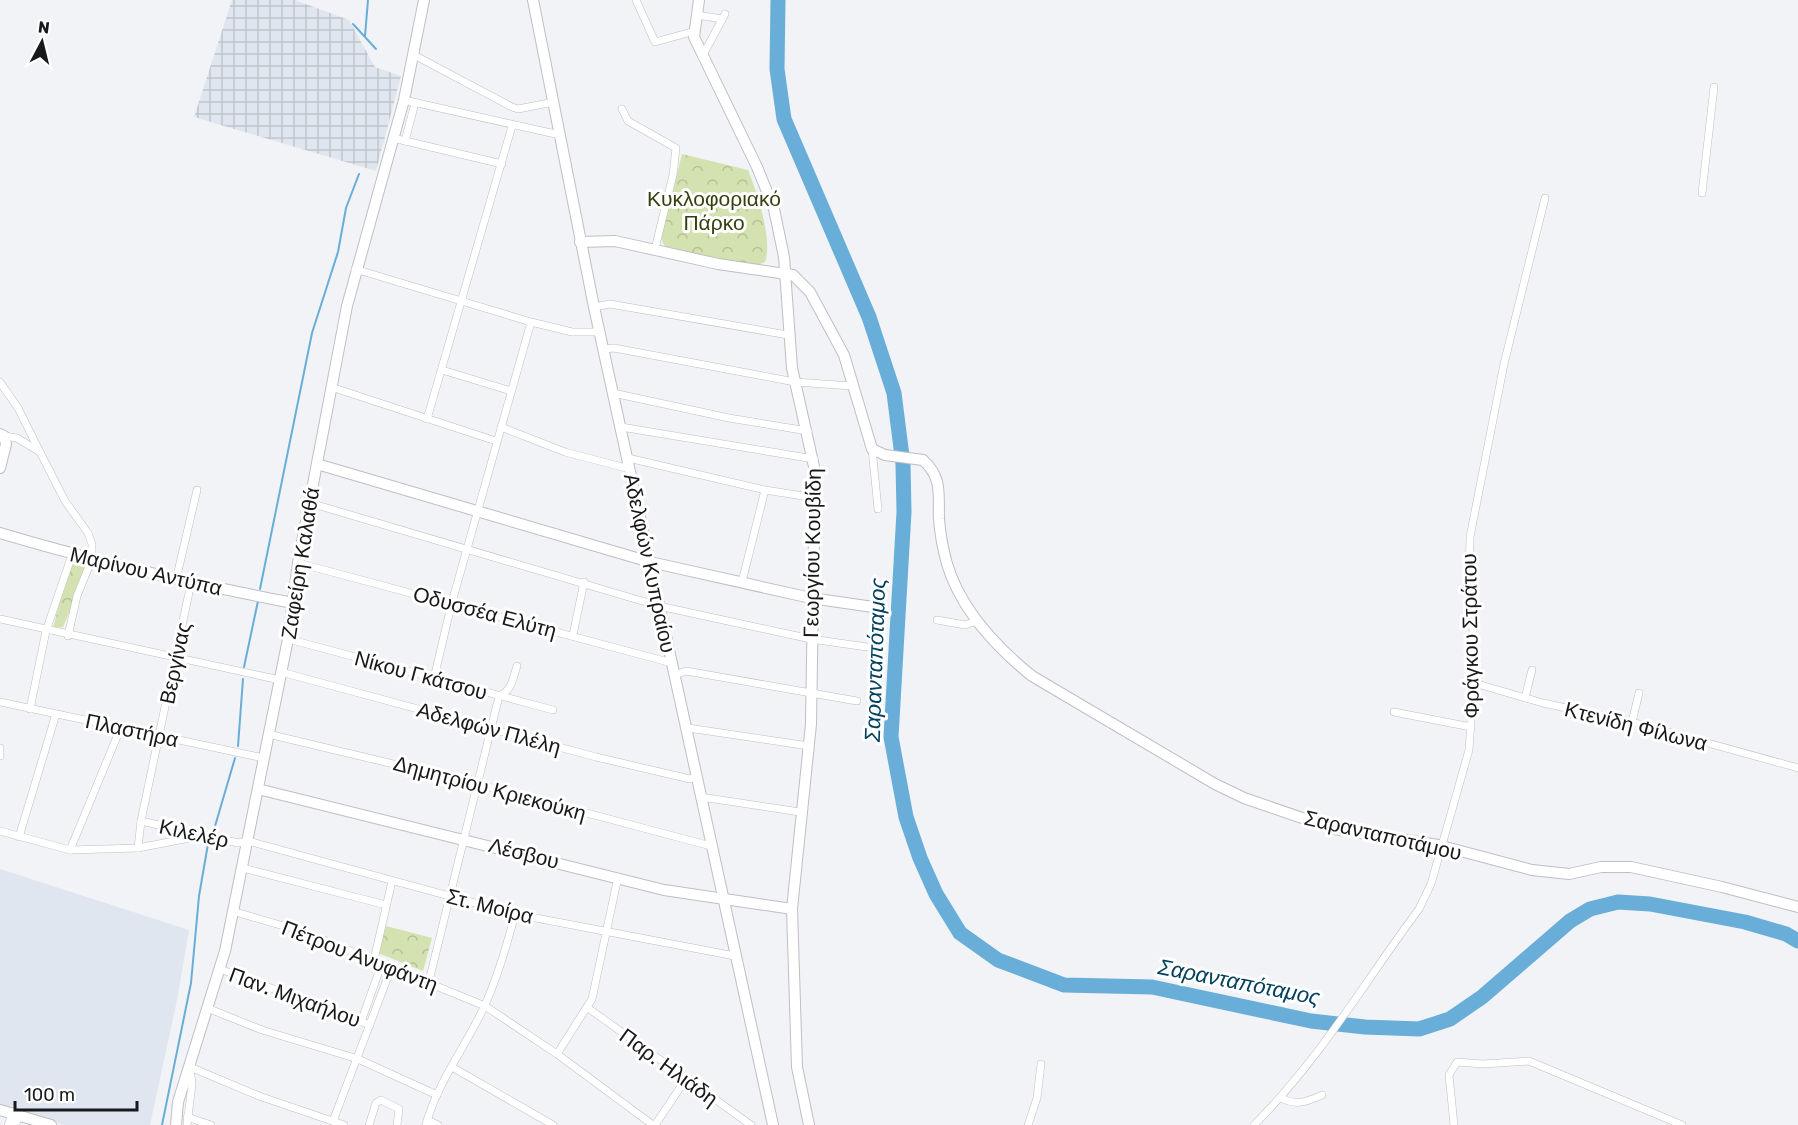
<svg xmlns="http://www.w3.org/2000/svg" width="1798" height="1125" font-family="Rubik,sans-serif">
  <defs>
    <pattern id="industrial-grid" width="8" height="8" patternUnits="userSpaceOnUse" patternTransform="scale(1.5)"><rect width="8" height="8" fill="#e0e6f0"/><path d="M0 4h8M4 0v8" fill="none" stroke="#bfc5cd"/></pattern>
    <pattern id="park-crowns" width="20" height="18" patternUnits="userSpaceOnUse" patternTransform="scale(1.5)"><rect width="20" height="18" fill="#d3e2b0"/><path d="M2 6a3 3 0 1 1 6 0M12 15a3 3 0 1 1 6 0" fill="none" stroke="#b4c197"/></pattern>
  </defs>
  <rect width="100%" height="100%" fill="#f1f3f6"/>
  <path fill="#e0e6f0" d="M0,869L189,930L177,1000L150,1125H65L0,1105Z"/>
  <path fill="url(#industrial-grid)" d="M232,0H295L349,20L375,67L401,76L376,171L194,117Z"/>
  <g fill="url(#park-crowns)">
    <path d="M682,154L748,170C757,192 773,240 765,262L755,266L666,248L661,239Z"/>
    <path d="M71,559L90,563L63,627L53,628Z"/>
    <path d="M386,926L432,938L423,971L378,953Z"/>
  </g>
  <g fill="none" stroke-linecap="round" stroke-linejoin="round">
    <g stroke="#68aed8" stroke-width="2">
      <path d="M353,24L376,49"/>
      <path d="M365,36L368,0"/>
      <path d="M260,589L312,333L338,252L346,208L359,174"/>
      <path d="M244,667L258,601"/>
      <path d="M238,746L243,679"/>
      <path d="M213,833L235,758"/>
      <path d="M162,1125L191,983L199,896L208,844"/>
    </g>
    <path stroke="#68aed8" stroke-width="15" d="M778,0L777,69L784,119L869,317L894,393L903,464L904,512L891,737L906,817L920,858L936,894L960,933L998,960L1064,985L1152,987L1311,1021L1365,1027L1419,1029L1450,1019L1482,997L1570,921L1590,909L1618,902L1650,904L1745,922L1786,934L1798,941"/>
    <g stroke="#bdbfc2" stroke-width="8">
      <g id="street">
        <path d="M636,0L655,42L695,31"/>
        <path d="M697,15L722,19"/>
        <path d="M414,55L512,107L518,109L554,102"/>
        <path d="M702,57L725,14"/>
        <path d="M404,100L560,135"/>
        <path d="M622,109L628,121L676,148L673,175L655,249"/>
        <path d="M393,138L502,164"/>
        <path d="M405,141L415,103"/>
        <path d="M1702,193L1714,87"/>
        <path d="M355,269L531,322L572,332H600"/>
        <path d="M594,307L610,304L788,335"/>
        <path d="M603,349L614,348L795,382L852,386"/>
        <path d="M442,370L511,391"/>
        <path d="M0,382L18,408L39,450"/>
        <path d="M331,387L496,441"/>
        <path d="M613,393L729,418L808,431"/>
        <path d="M427,419L512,126"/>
        <path d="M501,427L565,452L630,469"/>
        <path d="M621,427L814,459"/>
        <path d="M4,436L17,438L40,452L65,501L88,533L92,544V559L77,596L68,636"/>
        <path d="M872,449L878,509"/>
        <path d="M628,458L765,490L816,498"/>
        <path d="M310,503L659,606L811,639L867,647"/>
        <path d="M298,563L672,663"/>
        <path d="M176,580L197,490"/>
        <path d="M742,582L765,490"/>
        <path d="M0,619L280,680"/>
        <path d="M937,620L965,625L977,621"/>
        <path d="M573,635L584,582"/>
        <path d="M288,639L553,710"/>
        <path d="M281,672L596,757L690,779L697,777"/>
        <path d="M675,675L686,671L857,701"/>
        <path d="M434,678L452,602L531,322"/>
        <path d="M1474,683L1543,703L1632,722L1798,768"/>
        <path d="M1525,698L1532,670"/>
        <path d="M0,702L264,758"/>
        <path d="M30,709L46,631L72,555"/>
        <path d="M1394,712L1471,727"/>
        <path d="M1632,722L1639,693"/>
        <path d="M688,728L809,746"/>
        <path d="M268,734L477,784L711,846"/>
        <path d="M0,748V756"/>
        <path d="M701,797L800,812"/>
        <path d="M141,821L238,843L248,841L515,914L735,956"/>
        <path d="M0,831L70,850L138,848L200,836"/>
        <path d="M19,837L56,714"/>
        <path d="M138,848L141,821L191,583"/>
        <path d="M70,850L121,727"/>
        <path d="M243,868L386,905"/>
        <path d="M232,911L304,932L485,1006L557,1054L653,1125"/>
        <path d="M374,960L392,881"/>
        <path d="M220,969L370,1025"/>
        <path d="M429,981L499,696C512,691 513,678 517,666"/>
        <path d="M207,1008L262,1030L358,1059L437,1095"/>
        <path d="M588,1008L751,1125"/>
        <path d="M361,1022L382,963"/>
        <path d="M557,1054L592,999L618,877"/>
        <path d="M452,1067L553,1125"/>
        <path d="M1281,1098C1297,1106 1306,1102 1322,1095"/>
        <path d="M187,1117L211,1125"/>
        <path d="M427,1120L438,1125"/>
        <path d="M333,1121L392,966"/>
        <path d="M187,1125L192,1084L190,1067L259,1096L344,1125"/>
        <path d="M369,1125L376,1103L381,1100L399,1109L397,1125"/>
        <path d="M426,1125C437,1082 467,1045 485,1005C498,976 507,945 515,914"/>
        <path d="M655,1125L686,1079"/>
        <path d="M1028,1125L1037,1098L1041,1064"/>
        <path d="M1254,1125C1321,1058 1363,984 1419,909L1431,884L1469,750L1475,660L1469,577L1470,537L1504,364L1545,198"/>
        <path d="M1454,1125L1449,1075L1457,1062L1483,1064L1529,1061L1682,1125"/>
      </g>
    </g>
    <g stroke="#bdbfc2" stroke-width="12">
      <g id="secondary">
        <path d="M533,0L594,307L773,1125"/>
        <path d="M699,0L694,37L757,167L774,209L784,257L792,368L815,471L811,724L792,909L797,1067L809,1125"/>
        <path d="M580,242L615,241L718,264L793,275L810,292L844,355L872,449L885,455L923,460C943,478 938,495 939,519C940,534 943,549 947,564C961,610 996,647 1032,676L1215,784L1244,798L1334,829L1438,845L1532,870L1569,874L1601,867H1631L1722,887L1798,907"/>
        <path d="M0,434L4,436L6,444L0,468"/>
        <path d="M317,464L650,562L811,598L873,607"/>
        <path d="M0,533C97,562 194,584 293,603"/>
        <path d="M258,789L664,890L792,909"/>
        <path d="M0,1110L51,1125"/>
        <path d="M176,1125L178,1102L225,951L288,639L298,563L347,306L404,100L424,0"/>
      </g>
    </g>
    <g stroke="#bdbfc2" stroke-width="15">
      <path id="highway" d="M12,1125L15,1115"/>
    </g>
    <use href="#street" stroke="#fff" stroke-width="7"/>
    <use href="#secondary" stroke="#fff" stroke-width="10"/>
    <use href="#highway" stroke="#fff" stroke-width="14"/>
  </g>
  <g text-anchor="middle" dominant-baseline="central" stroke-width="6" stroke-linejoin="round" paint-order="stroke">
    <g font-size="21" fill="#35400c" stroke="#fff">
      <text x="714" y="198">Κυκλοφοριακό<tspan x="714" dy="24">Πάρκο</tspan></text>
    </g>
    <g font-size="21" fill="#18191a" stroke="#fff">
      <text transform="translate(812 553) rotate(-89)">Γεωργίου Κουβίδη</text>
      <text transform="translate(300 563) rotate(-81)">Ζαφείρη Καλαθά</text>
      <text transform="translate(650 563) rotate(78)">Αδελφών Κυπραίου</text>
      <text transform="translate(146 571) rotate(13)">Μαρίνου Αντύπα</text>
      <text transform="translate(485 612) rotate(15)">Οδυσσέα Ελύτη</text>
      <text transform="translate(1470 636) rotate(-91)">Φράγκου Στράτου</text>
      <text transform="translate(175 663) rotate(-78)">Βεργίνας</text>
      <text transform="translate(421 675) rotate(15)">Νίκου Γκάτσου</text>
      <text transform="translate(1636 726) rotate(14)">Κτενίδη Φίλωνα</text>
      <text transform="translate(489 728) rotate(15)">Αδελφών Πλέλη</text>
      <text transform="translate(132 730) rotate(12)">Πλαστήρα</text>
      <text transform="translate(490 788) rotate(15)">Δημητρίου Κριεκούκη</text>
      <text transform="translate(194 833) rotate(12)">Κιλελέρ</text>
      <text transform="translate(1383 835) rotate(13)">Σαρανταποτάμου</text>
      <text transform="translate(524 853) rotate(14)">Λέσβου</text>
      <text transform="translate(490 906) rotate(14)">Στ. Μοίρα</text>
      <text transform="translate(360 956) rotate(21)">Πέτρου Ανυφάντη</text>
      <text transform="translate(295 997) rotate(20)">Παν. Μιχαήλου</text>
      <text transform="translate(669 1067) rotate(36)">Παρ. Ηλιάδη</text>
    </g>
    <g font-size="22" font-style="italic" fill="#04415e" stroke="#fff">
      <text transform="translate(875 660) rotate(-88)">Σαρανταπόταμος</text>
      <text transform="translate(1239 982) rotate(11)">Σαρανταπόταμος</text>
    </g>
  </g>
  <g transform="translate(42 42) rotate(7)" stroke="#ffffff" stroke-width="4.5" paint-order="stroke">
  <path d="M0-4.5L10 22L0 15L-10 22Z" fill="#18191a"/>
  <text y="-9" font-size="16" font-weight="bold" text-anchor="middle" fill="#18191a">N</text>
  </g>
  <path d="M15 1101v9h122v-9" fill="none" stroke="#18191a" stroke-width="3"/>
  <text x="24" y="1101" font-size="18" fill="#18191a" stroke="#ffffff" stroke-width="4.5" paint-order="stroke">100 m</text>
</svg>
